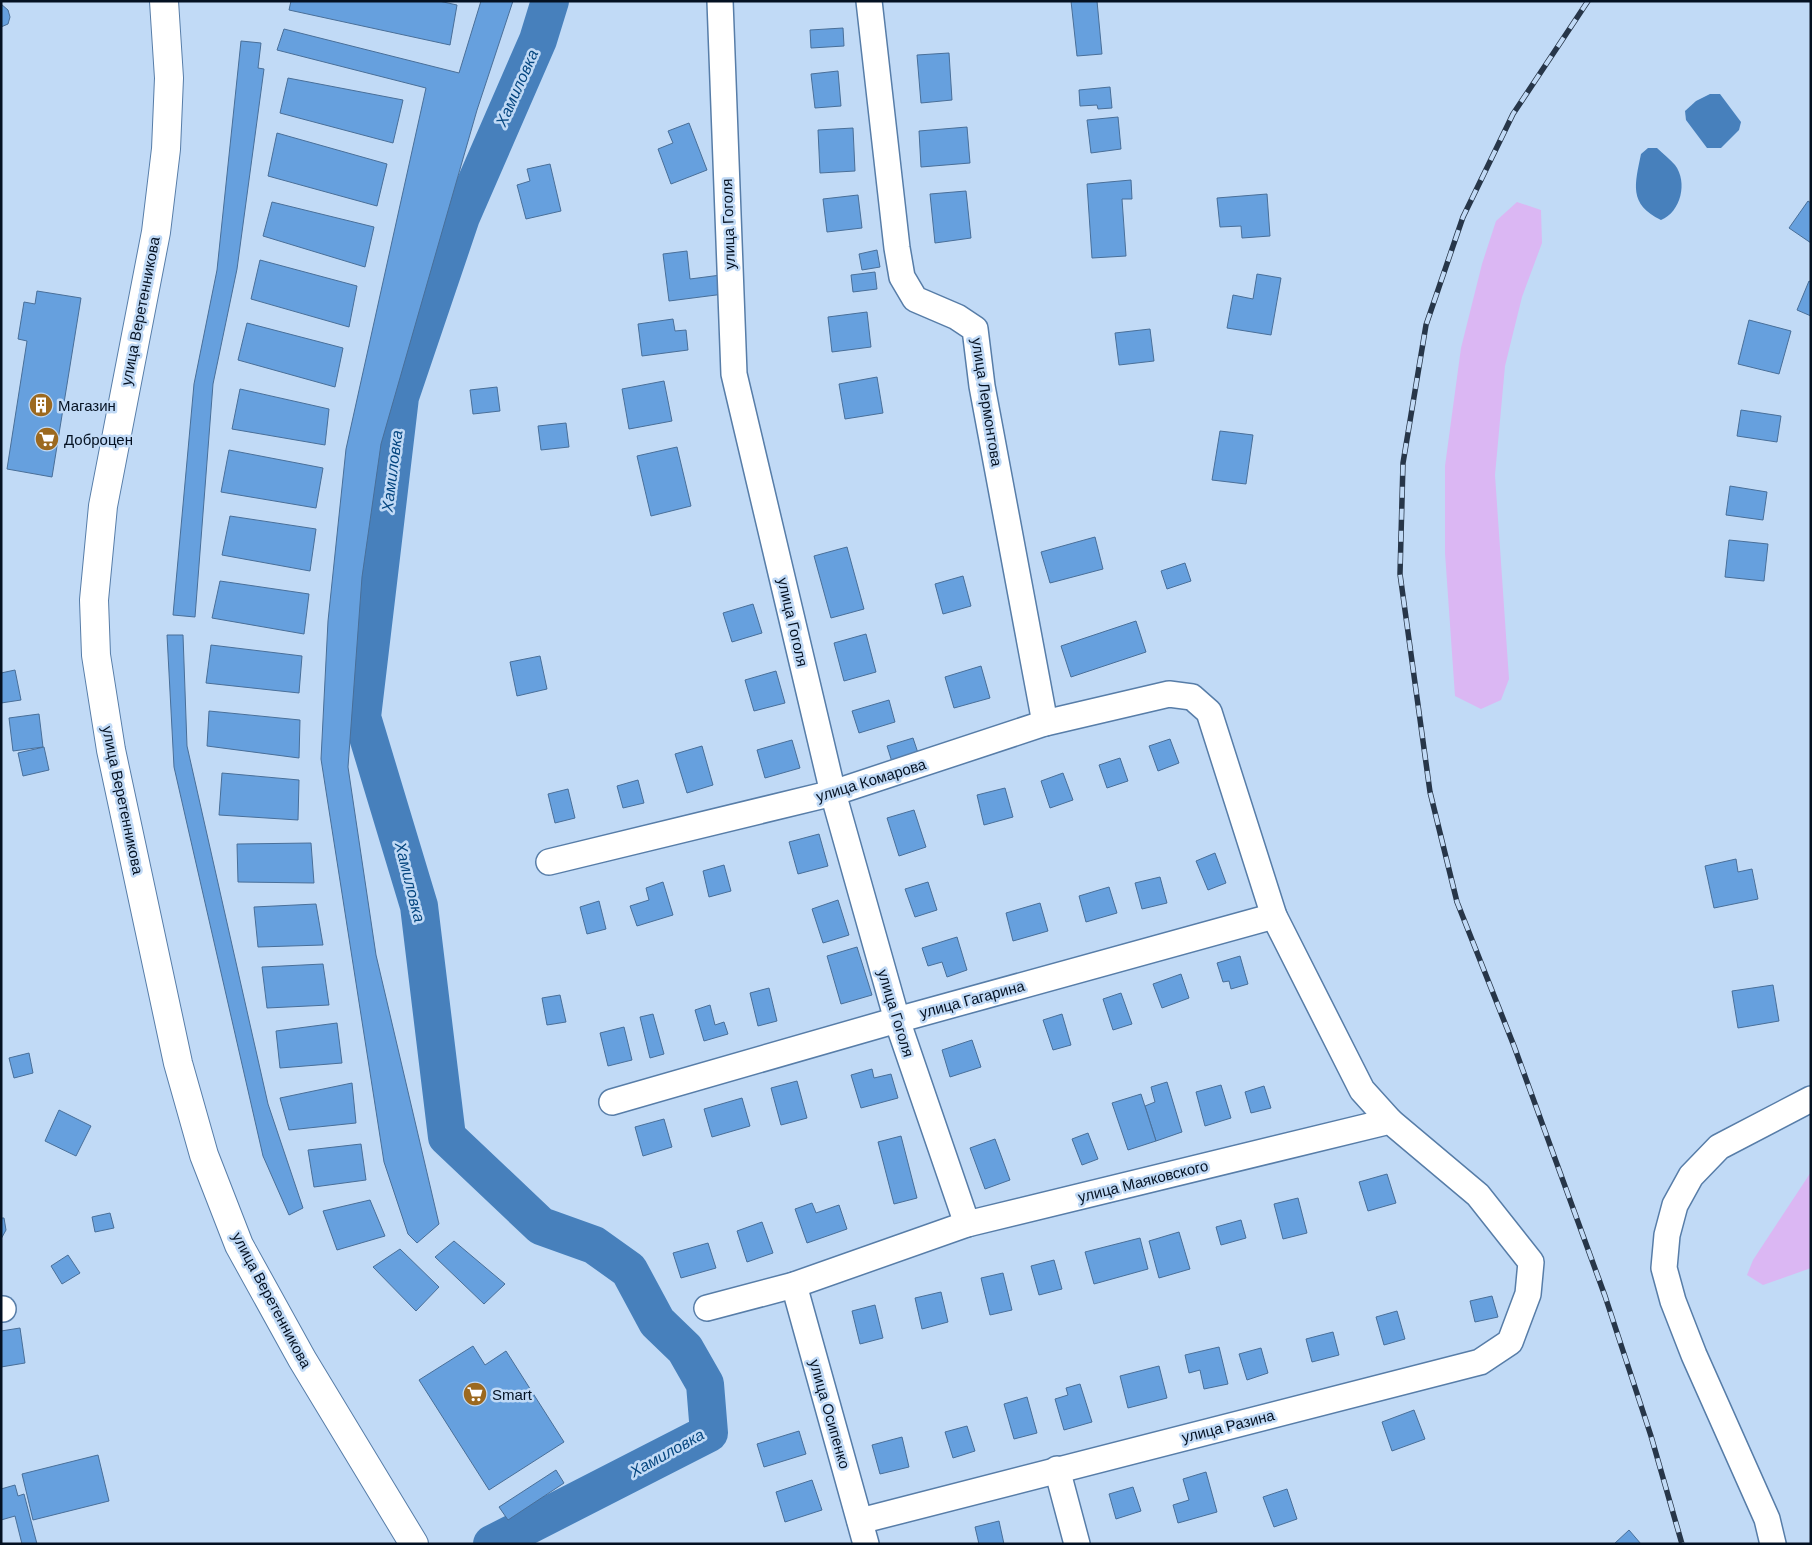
<svg xmlns="http://www.w3.org/2000/svg" width="1812" height="1545" font-family="Arial,sans-serif">
  <rect width="100%" height="100%" fill="#c1daf6"/>
  <g fill="#dbb7f3">
    <path d="M1517,202L1541,210L1542,243L1522,297L1505,366L1495,475L1509,679L1501,700L1481,709L1455,696L1445,553V466L1461,348L1482,264L1496,221Z"/>
    <path d="M1811,1172V1268L1763,1285L1747,1275L1753,1260Z"/>
  </g>
  <g fill="#4780bc">
    <path d="M1710,94H1720L1741,122L1739,130L1721,148H1707L1686,120L1685,111L1696,101Z"/>
    <path d="M1648,148H1657C1663,154 1670,159 1675,165C1688,182 1681,212 1661,220C1628,204 1635,184 1641,154Z"/>
  </g>
  <g fill="none" stroke-linecap="round" stroke-linejoin="round">
    <path stroke="#4780bc" stroke-width="38" d="M492,1544L709,1433L705,1384L685,1349L657,1322L629,1270L594,1245L541,1226L447,1137L419,906L362,717L400,397L461,217L538,40L550,1"/>
  </g>
  <g fill="#66a0de" stroke="#496f99">
    <path d="M291,1H439L457,5L450,45L289,10Z"/>
    <path d="M481,1H513L477,110L381,444L362,577L348,767L376,955L439,1224L417,1243L408,1234L384,1162L321,759L328,621L346,449L426,88L277,50L284,29L459,73Z"/>
    <path d="M1071,1H1097L1102,54L1077,56Z"/>
    <path d="M1,4L8,10L10,17L8,24L1,27Z"/>
    <path d="M843,28L844,46L811,48L810,30Z"/>
    <path d="M241,41L261,43L258,68L264,69L237,269L213,384L195,617L173,615L194,384L217,270Z"/>
    <path d="M949,53L952,100L921,103L917,55Z"/>
    <path d="M838,71L841,106L815,108L811,74Z"/>
    <path d="M288,78L403,100L393,143L280,113Z"/>
    <path d="M1110,87L1112,108L1098,109L1097,105L1080,106L1079,90Z"/>
    <path d="M1118,117L1121,149L1091,153L1087,120Z"/>
    <path d="M689,123L707,170L671,184L658,149L673,143L668,131Z"/>
    <path d="M967,127L970,163L921,167L919,131Z"/>
    <path d="M853,128L855,171L820,173L818,130Z"/>
    <path d="M277,133L387,164L377,206L268,176Z"/>
    <path d="M550,164L561,211L526,219L517,185L530,181L527,169Z"/>
    <path d="M1131,180L1132,199H1122L1126,256L1092,258L1087,184Z"/>
    <path d="M966,191L971,238L935,243L930,194Z"/>
    <path d="M1267,194L1270,236L1242,238L1241,226L1220,227L1217,198Z"/>
    <path d="M858,195L862,228L827,232L823,199Z"/>
    <path d="M1808,201L1811,203V243L1789,228Z"/>
    <path d="M272,202L374,227L365,267L263,236Z"/>
    <path d="M877,250L880,267L862,270L859,254Z"/>
    <path d="M687,251L690,279L721,275L724,294L669,301L663,254Z"/>
    <path d="M260,260L357,286L349,327L251,299Z"/>
    <path d="M875,272L877,289L853,292L851,275Z"/>
    <path d="M1257,274L1281,278L1271,335L1227,328L1233,295L1253,299Z"/>
    <path d="M1809,281L1811,282V316L1797,310Z"/>
    <path d="M37,291L81,298L52,477L7,469L27,341L18,339L24,302L35,304Z"/>
    <path d="M867,312L871,347L832,352L828,317Z"/>
    <path d="M673,319L675,331L686,330L688,350L642,356L638,324Z"/>
    <path d="M1749,320L1791,331L1779,374L1738,364Z"/>
    <path d="M247,323L343,348L335,387L238,360Z"/>
    <path d="M1150,329L1154,361L1119,365L1115,333Z"/>
    <path d="M877,377L883,413L845,419L839,384Z"/>
    <path d="M664,381L672,421L629,429L622,389Z"/>
    <path d="M497,387L500,411L473,414L470,390Z"/>
    <path d="M240,389L329,409L325,445L232,429Z"/>
    <path d="M1741,410L1781,416L1777,442L1737,436Z"/>
    <path d="M566,423L569,447L541,450L538,426Z"/>
    <path d="M1220,431L1253,435L1246,484L1212,480Z"/>
    <path d="M677,447L691,506L651,516L637,456Z"/>
    <path d="M229,450L323,468L316,508L221,492Z"/>
    <path d="M1730,486L1767,492L1763,520L1726,515Z"/>
    <path d="M230,516L316,529L310,571L222,555Z"/>
    <path d="M1095,537L1103,569L1050,583L1041,552Z"/>
    <path d="M1729,540L1768,544L1764,581L1725,577Z"/>
    <path d="M847,547L864,609L831,618L814,556Z"/>
    <path d="M1185,563L1191,581L1167,589L1161,571Z"/>
    <path d="M963,576L971,606L943,614L935,584Z"/>
    <path d="M220,581L309,594L304,634L212,618Z"/>
    <path d="M753,604L762,633L732,642L723,613Z"/>
    <path d="M1136,621L1146,652L1071,677L1061,646Z"/>
    <path d="M866,634L876,672L844,681L834,643Z"/>
    <path d="M167,635H183L187,746L268,1104L303,1208L289,1215L263,1156L174,767Z"/>
    <path d="M211,645L302,656L299,693L206,683Z"/>
    <path d="M540,656L547,689L517,696L510,662Z"/>
    <path d="M981,666L990,698L954,708L945,677Z"/>
    <path d="M15,670L21,700L1,703V673Z"/>
    <path d="M776,671L785,703L754,711L745,680Z"/>
    <path d="M889,700L895,722L859,733L852,711Z"/>
    <path d="M209,711L300,720L299,758L207,746Z"/>
    <path d="M39,714L43,747L13,751L9,718Z"/>
    <path d="M913,738L918,753L892,762L887,746Z"/>
    <path d="M1170,739L1179,763L1158,771L1149,746Z"/>
    <path d="M792,740L800,768L765,778L757,750Z"/>
    <path d="M702,746L713,785L687,793L675,754Z"/>
    <path d="M44,747L49,770L23,776L18,753Z"/>
    <path d="M1120,758L1128,781L1107,788L1099,765Z"/>
    <path d="M222,773L299,780L298,820L219,815Z"/>
    <path d="M1063,773L1073,800L1050,808L1041,781Z"/>
    <path d="M638,780L644,803L623,808L617,786Z"/>
    <path d="M1005,788L1013,817L984,825L977,795Z"/>
    <path d="M568,789L575,818L555,823L548,794Z"/>
    <path d="M914,810L926,847L899,856L887,818Z"/>
    <path d="M819,834L828,866L798,874L789,842Z"/>
    <path d="M311,843L314,883L238,882L237,844Z"/>
    <path d="M1215,853L1226,883L1208,890L1196,861Z"/>
    <path d="M1736,859L1738,872L1752,869L1758,899L1714,908L1705,866Z"/>
    <path d="M724,865L731,891L709,897L703,871Z"/>
    <path d="M1160,877L1167,903L1142,909L1135,883Z"/>
    <path d="M663,882L673,915L637,926L630,906L649,900L646,888Z"/>
    <path d="M928,882L937,910L915,917L905,889Z"/>
    <path d="M1109,887L1117,913L1086,922L1079,896Z"/>
    <path d="M838,900L849,935L823,943L812,909Z"/>
    <path d="M599,901L606,929L587,934L580,907Z"/>
    <path d="M1040,903L1048,931L1013,941L1006,913Z"/>
    <path d="M316,904L323,945L258,947L254,907Z"/>
    <path d="M957,937L967,970L947,977L942,962L928,966L922,948Z"/>
    <path d="M857,947L872,995L841,1004L827,956Z"/>
    <path d="M1240,956L1248,984L1231,989L1229,981L1223,982L1217,963Z"/>
    <path d="M323,964L329,1005L267,1008L262,967Z"/>
    <path d="M1181,974L1189,998L1162,1008L1153,984Z"/>
    <path d="M1773,985L1779,1021L1738,1028L1732,991Z"/>
    <path d="M769,988L777,1021L758,1026L750,993Z"/>
    <path d="M1121,993L1132,1024L1113,1030L1103,999Z"/>
    <path d="M560,995L566,1022L547,1025L542,998Z"/>
    <path d="M710,1005L715,1025L724,1022L728,1034L704,1041L695,1010Z"/>
    <path d="M653,1014L664,1054L650,1058L640,1017Z"/>
    <path d="M1062,1014L1071,1045L1053,1050L1043,1020Z"/>
    <path d="M337,1023L342,1063L280,1068L276,1031Z"/>
    <path d="M624,1027L632,1060L608,1066L600,1033Z"/>
    <path d="M972,1040L981,1067L950,1077L942,1050Z"/>
    <path d="M29,1053L33,1073L14,1078L9,1058Z"/>
    <path d="M872,1069L874,1078L891,1074L898,1098L861,1108L851,1075Z"/>
    <path d="M797,1081L807,1118L781,1125L771,1088Z"/>
    <path d="M1167,1082L1182,1132L1156,1141L1145,1106L1155,1102L1151,1087Z"/>
    <path d="M352,1083L356,1123L289,1130L280,1098Z"/>
    <path d="M1221,1085L1231,1118L1205,1126L1196,1092Z"/>
    <path d="M1264,1086L1271,1108L1251,1113L1245,1092Z"/>
    <path d="M1141,1094L1156,1141L1128,1150L1112,1103Z"/>
    <path d="M742,1098L750,1126L712,1137L704,1109Z"/>
    <path d="M59,1110L91,1126L76,1156L45,1141Z"/>
    <path d="M664,1119L672,1147L643,1156L635,1127Z"/>
    <path d="M1088,1133L1098,1159L1082,1165L1072,1139Z"/>
    <path d="M901,1136L917,1198L894,1204L878,1142Z"/>
    <path d="M995,1139L1010,1180L985,1189L970,1148Z"/>
    <path d="M361,1144L366,1180L314,1187L308,1150Z"/>
    <path d="M1387,1174L1396,1203L1368,1211L1359,1182Z"/>
    <path d="M1298,1198L1307,1233L1283,1239L1274,1204Z"/>
    <path d="M370,1200L385,1236L337,1250L323,1211Z"/>
    <path d="M812,1203L816,1213L839,1205L847,1229L807,1243L795,1209Z"/>
    <path d="M110,1213L114,1228L95,1232L92,1217Z"/>
    <path d="M1,1218H4L6,1230L1,1239Z"/>
    <path d="M1241,1220L1246,1238L1221,1245L1216,1227Z"/>
    <path d="M762,1222L773,1253L747,1262L737,1231Z"/>
    <path d="M1179,1232L1190,1269L1159,1278L1149,1241Z"/>
    <path d="M1140,1238L1148,1269L1094,1284L1085,1252Z"/>
    <path d="M454,1241L505,1284L484,1304L435,1257Z"/>
    <path d="M708,1243L716,1268L681,1278L673,1253Z"/>
    <path d="M400,1249L439,1287L416,1311L373,1267Z"/>
    <path d="M68,1255L80,1273L62,1284L51,1266Z"/>
    <path d="M1054,1260L1062,1289L1039,1295L1031,1266Z"/>
    <path d="M1003,1273L1012,1310L990,1315L981,1278Z"/>
    <path d="M941,1292L948,1322L922,1329L915,1298Z"/>
    <path d="M1492,1296L1498,1317L1475,1322L1470,1301Z"/>
    <path d="M875,1305L883,1338L860,1344L852,1311Z"/>
    <path d="M1397,1311L1405,1339L1384,1345L1376,1317Z"/>
    <path d="M20,1328L25,1363L1,1367V1331Z"/>
    <path d="M1333,1332L1339,1355L1312,1362L1306,1339Z"/>
    <path d="M473,1346L485,1365L506,1351L564,1442L489,1490L419,1380Z"/>
    <path d="M1219,1347L1228,1384L1204,1389L1200,1370L1189,1373L1185,1355Z"/>
    <path d="M1261,1348L1268,1373L1247,1380L1239,1354Z"/>
    <path d="M1159,1366L1167,1398L1128,1408L1120,1376Z"/>
    <path d="M1080,1384L1092,1422L1064,1430L1055,1399L1068,1395L1066,1388Z"/>
    <path d="M1027,1397L1037,1433L1014,1439L1004,1404Z"/>
    <path d="M1414,1410L1425,1439L1392,1451L1382,1422Z"/>
    <path d="M967,1426L975,1451L953,1458L945,1432Z"/>
    <path d="M799,1431L806,1454L764,1467L757,1444Z"/>
    <path d="M902,1437L909,1467L880,1474L872,1445Z"/>
    <path d="M98,1455L109,1501L33,1520L22,1474Z"/>
    <path d="M556,1470L564,1483L508,1520L499,1507Z"/>
    <path d="M1206,1472L1217,1512L1178,1523L1173,1505L1189,1500L1183,1479Z"/>
    <path d="M812,1480L822,1510L785,1522L776,1492Z"/>
    <path d="M15,1485L18,1496L24,1494L37,1544H22L15,1516L1,1520V1489Z"/>
    <path d="M1133,1487L1141,1511L1116,1519L1109,1494Z"/>
    <path d="M1287,1489L1297,1519L1274,1527L1263,1497Z"/>
    <path d="M999,1521L1004,1544H979L975,1527Z"/>
    <path d="M1629,1530L1641,1544H1614Z"/>
  </g>
  <g fill="none" stroke-linecap="round" stroke-linejoin="round">
    <g stroke="#577da8" stroke-width="28">
      <g id="minor">
        <path d="M720,1L734,374L833,793L897,1020L967,1224"/>
        <path d="M869,1L897,248L902,277L915,299L957,317L975,329L982,386L1045,723"/>
        <path d="M549,862L833,793L1045,723L1169,694L1192,697L1209,712L1274,916L1362,1090L1390,1121"/>
        <path d="M612,1102L897,1020L1274,916"/>
        <path d="M794,1285L866,1544"/>
        <path d="M707,1308L794,1285L967,1224L1390,1121L1478,1195L1531,1262L1528,1294L1510,1342L1480,1362L860,1521"/>
        <path d="M1,1309H3"/>
        <path d="M1057,1469L1077,1544"/>
        <path d="M1773,1544L1767,1519L1694,1355L1673,1301L1664,1268L1667,1235L1675,1205L1691,1176L1719,1147L1811,1099"/>
      </g>
    </g>
    <g stroke="#577da8" stroke-width="30">
      <path id="major" d="M164,1L169,78L166,149L156,232L103,506L94,600L96,655L111,750L178,1063L204,1155L239,1245L302,1359L414,1544"/>
    </g>
    <use href="#minor" stroke="#fff" stroke-width="25"/>
    <use href="#major" stroke="#fff" stroke-width="28"/>
    <g stroke="#273649" stroke-width="5.5">
      <path id="rail" d="M1588,1L1513,114L1463,217L1426,325L1403,463L1400,574L1430,792L1457,902L1514,1046L1605,1296L1651,1436L1682,1544"/>
    </g>
    <use href="#rail" stroke="#c1daf6" stroke-width="4" stroke-dasharray="11" stroke-linecap="butt"/>
  </g>
  <defs>
    <g id="building-disc" transform="scale(1.25)"><circle r="9.5" fill="#9c691f" stroke="#c1daf6"/><path d="M-4-6H4V6H1V3H-1V6H-4ZM-2.5-4.3h1.7v1.8h-1.7ZM.8-4.3h1.7v1.8H.8ZM-2.5-1h1.7V.8h-1.7ZM.8-1h1.7V.8H.8Z" fill="#fff"/></g>
    <g id="supermarket-disc" transform="scale(1.25)"><circle r="9.5" fill="#9c691f" stroke="#c1daf6"/><path d="M-6-5.5h2.5l.6 2H6L4.5 2H-2.5L-4.4-4H-6ZM-1.5 3.2a1.3 1.3 0 1 0 .1 0ZM3 3.2a1.3 1.3 0 1 0 .1 0Z" fill="#fff"/></g>
  </defs>
  <g fill-rule="evenodd">
    <use href="#building-disc" x="41" y="405"/>
    <use href="#supermarket-disc" x="47" y="439"/>
    <use href="#supermarket-disc" x="475" y="1394"/>
  </g>
  <g text-anchor="middle" dominant-baseline="central" stroke-width="5" stroke-linejoin="round" paint-order="stroke">
    <g font-size="15" fill="#041122" stroke="#c1daf6">
      <text transform="translate(728 224) rotate(-92)">улица Гоголя</text>
      <text transform="translate(140 311) rotate(-79)">улица Веретенникова</text>
      <text transform="translate(987 402) rotate(81)">улица Лермонтова</text>
      <text transform="translate(793 622) rotate(77)">улица Гоголя</text>
      <text transform="translate(871 780) rotate(-17)">улица Комарова</text>
      <text transform="translate(123 800) rotate(78)">улица Веретенникова</text>
      <text transform="translate(972 999) rotate(-15)">улица Гагарина</text>
      <text transform="translate(896 1013) rotate(73)">улица Гоголя</text>
      <text transform="translate(1143 1181) rotate(-14)">улица Маяковского</text>
      <text transform="translate(272 1300) rotate(62)">улица Веретенникова</text>
      <text transform="translate(830 1414) rotate(74)">улица Осипенко</text>
      <text transform="translate(1228 1426) rotate(-14)">улица Разина</text>
    </g>
    <g font-size="15" fill="#041122" stroke="#c1daf6" text-anchor="start">
      <text x="58" y="405">Магазин</text>
      <text x="64" y="439">Доброцен</text>
      <text x="492" y="1394">Smart</text>
    </g>
    <g font-size="16" font-style="italic" fill="#064780" stroke="#c1daf6">
      <text transform="translate(517 88) rotate(-66)">Хамиловка</text>
      <text transform="translate(392 471) rotate(-83)">Хамиловка</text>
      <text transform="translate(410 882) rotate(76)">Хамиловка</text>
      <text transform="translate(667 1453) rotate(-29)">Хамиловка</text>
    </g>
  </g>
  <rect width="1812" height="1545" fill="none" stroke="#041122" stroke-width="5"/>
</svg>
